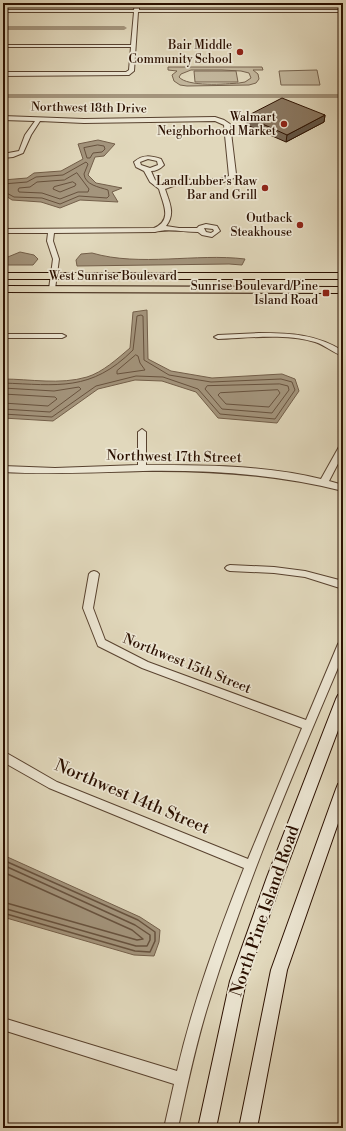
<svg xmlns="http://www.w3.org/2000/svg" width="346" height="1131" font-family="'Libre Bodoni',serif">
  <rect width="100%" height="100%" fill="#e1d8bc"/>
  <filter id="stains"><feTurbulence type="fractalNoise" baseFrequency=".005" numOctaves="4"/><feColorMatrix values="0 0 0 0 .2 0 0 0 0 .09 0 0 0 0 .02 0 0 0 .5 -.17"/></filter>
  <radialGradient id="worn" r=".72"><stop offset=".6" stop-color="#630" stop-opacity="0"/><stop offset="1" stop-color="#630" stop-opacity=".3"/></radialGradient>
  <g fill="#c2b69c" stroke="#76634e" fill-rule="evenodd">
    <path d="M168,67H262L263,70H253L258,74L259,79L256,83L249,85L187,86L180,85L174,81L172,75L177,71L168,70ZM222,70L241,71L249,73L251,78L245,82L239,83C226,84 187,87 179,77L181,74L191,70Z"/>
    <path d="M317,70L320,85H281L279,71Z"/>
    <path d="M194,71H236L238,82H195Z"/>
  </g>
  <g fill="#a3947c" stroke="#735f4a">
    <path d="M98,140L115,144L104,156L95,157L88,175L96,183L122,188L112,192L118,202L80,200L60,208L41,202L12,200L3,194V180L27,178L34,173L61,171L83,159L78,144Z"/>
    <path d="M20,252L34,255L38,259L33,265H3V259Z"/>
    <path d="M92,253C140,267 196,253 245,259L242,265L229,264L77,266L76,260L81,254Z"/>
    <path d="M147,310L148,359L171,371L212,378L282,374L295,379L299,391L277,423L218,418L196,392L162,381L135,380L98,389L53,421L3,418V379C30,379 60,385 87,377C103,372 117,359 130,348L133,312Z"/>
    <path d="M3,855L140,917L160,930L159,942L154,956L134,955L3,917Z"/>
  </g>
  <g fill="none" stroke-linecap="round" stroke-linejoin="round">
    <g stroke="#67523e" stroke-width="1">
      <path d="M98,145L104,146L105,149L102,152L93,153L90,158H87L84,148Z"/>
      <path d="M77,173L89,189L88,192H78L60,199L42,193L19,192L18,190L19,188L30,187L37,182L64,180Z"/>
      <path d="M73,182L76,184L75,186L60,192L53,189L54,187Z"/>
      <path d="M3,184L27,182L36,177L63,175L86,162L88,164L84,174C85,185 99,187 108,190L109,196L107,198L79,196L60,204L42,198L14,197L3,191"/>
      <path d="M136,355L138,356L140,363L145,370L117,374V371Z"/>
      <path d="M3,383C58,385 91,392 133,350L137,316L141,315L143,316L144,360L169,375L211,382L281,379L292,382L295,390L275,419L220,414L198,389L163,377L136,376L96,386L52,417L3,414"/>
      <path d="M280,384L288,386L289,390L272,413L222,409L205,389L207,386Z"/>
      <path d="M3,388L54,391L79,387L81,389L50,412L3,409"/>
      <path d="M278,390L280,393L269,407L226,404L218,395L220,393Z"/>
      <path d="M3,394L55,397L57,399L48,406L3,403"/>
    </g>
    <g stroke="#67523e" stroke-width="1.5">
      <path d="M3,860L138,920L155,932V941L150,952L135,951L3,913"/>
      <path d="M3,865L135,925L150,935V940L147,946H136L3,908"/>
      <path d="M3,872L132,930L143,939L137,940L3,902"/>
    </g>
    <g fill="#a3947c" fill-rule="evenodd">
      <path d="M3,26H124L127,28L124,30H3Z"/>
      <rect x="3" y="94" width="340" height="4"/>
    </g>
    <g stroke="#58422f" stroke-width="2">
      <g id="minor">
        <path d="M135,3H139V10H343V12H138L134,71L129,75L3,76V72H126L129,70L131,47H3V45H131L134,12H3V10H134Z"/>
        <path d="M3,116L84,119L215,117L224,120L230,124L236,174L234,178L221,183L179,184L165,189C169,201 176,214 166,226L179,228H197L199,226L206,224L217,226L220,231L212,237L202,235L198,232C184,232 167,228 155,232L54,233L53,241L59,259L55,289L54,290H50L49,289L53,259L47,241L48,233H3V229L154,228C173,220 163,204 159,189L150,182L144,171L136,167L134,162C143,154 151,156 161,159L164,165C160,169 156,171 151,171L155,180L163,186L178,180L220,179L229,176L224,125L215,121L84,123L40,121L31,135L23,153L13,157L3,158V154L19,151L25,135L35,121L3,120ZM148,159L157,161L158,165L150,168L141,165L140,162ZM204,228L213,229L214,231L211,233L206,232Z"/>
        <path d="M259,333C290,333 316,334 343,351V356C333,353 325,345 315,342C285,333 249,338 218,339L214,337L218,335Z"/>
        <path d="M3,334H62L66,336L62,338H3Z"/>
        <path d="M142,429L146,432V465C204,465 264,465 321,479L340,445L343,444V454L329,481L343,485V491C277,474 211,470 143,471C96,472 50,475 3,472V466L55,468L138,465V432Z"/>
        <path d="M230,565L274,567L305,571L343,581V589L305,577L274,573L230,571L227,570L225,568L227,566Z"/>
        <path d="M94,571L97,572L99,574L93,608L105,640L148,662L306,720L338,644L340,641L343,640V656C295,769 246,883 209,1002C196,1043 187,1086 178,1128H164L174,1084L3,1030V1018L177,1071C193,1002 218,934 244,868L49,788L3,762V751L57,782L248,859L302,728L142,668L98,646L83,608L89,574L91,572Z"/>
      </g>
    </g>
    <g stroke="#2b1000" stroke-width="2">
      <g id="secondary">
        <path d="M343,693V717L283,877L246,981L216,1128H198L230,981L267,877L336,699L338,695Z"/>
        <path d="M343,782V809L287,970L257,1128H239L271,970L336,789L338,784Z"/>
      </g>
    </g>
    <g stroke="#2b1000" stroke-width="2">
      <g id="trunk">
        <rect x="3" y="273" width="340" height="6"/>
        <path d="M3,286L343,287V293L3,292Z"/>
      </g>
    </g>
    <use href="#minor" fill="#ece6d3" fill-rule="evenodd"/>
    <use href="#secondary" fill="#ece6d3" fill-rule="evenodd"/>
    <use href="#trunk" fill="#e1d8bc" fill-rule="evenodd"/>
  </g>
  <path fill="#776754" stroke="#2b1000" d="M325,115L324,122L286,142L247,125V116Z"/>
  <path fill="#615445" stroke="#2b1000" d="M325,115L324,122L286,142L287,135Z"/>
  <path fill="#8a7862" stroke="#2b1000" d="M282,98L325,115L287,135L247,117V116Z"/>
  <g fill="#8f2418" stroke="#ece6d3" stroke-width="1.5">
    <circle cx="240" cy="52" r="4"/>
    <circle cx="284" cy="124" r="4"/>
    <circle cx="265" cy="188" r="4"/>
    <circle cx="300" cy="225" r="4"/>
    <rect x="322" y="289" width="8" height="8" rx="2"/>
  </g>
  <g text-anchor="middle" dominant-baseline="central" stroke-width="3.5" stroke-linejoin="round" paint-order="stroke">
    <g font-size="12" fill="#2b1000" stroke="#ece6d3" text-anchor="end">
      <text x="232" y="45">Bair Middle<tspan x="232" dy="14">Community School</tspan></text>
      <text x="276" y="117">Walmart<tspan x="276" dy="14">Neighborhood Market</tspan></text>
      <text x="257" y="181">LandLubber's Raw<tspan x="257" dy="14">Bar and Grill</tspan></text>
      <text x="292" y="218">Outback<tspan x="292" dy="14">Steakhouse</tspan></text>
      <text x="318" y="286">Sunrise Boulevard/Pine<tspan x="318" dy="14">Island Road</tspan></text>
    </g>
    <g font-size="12" fill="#2b1000" stroke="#ece6d3">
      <text transform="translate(89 108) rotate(1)">Northwest 18th Drive</text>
      <text x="113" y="276">West Sunrise Boulevard</text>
    </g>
    <g font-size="14" fill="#2b1000" stroke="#ece6d3">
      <text transform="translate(174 457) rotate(1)">Northwest 17th Street</text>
      <text transform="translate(187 664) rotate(22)">Northwest 15th Street</text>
    </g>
    <g font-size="17" fill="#2b1000" stroke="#ece6d3">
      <text transform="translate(132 797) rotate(23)">Northwest 14th Street</text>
      <text transform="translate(265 911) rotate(-71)">North Pine Island Road</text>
    </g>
  </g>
  <rect width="346" height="1131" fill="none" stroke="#e1d8bc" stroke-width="16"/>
  <rect x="4" y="4" width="338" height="1123" fill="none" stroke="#2b1000" stroke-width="2"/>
  <rect x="8" y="8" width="330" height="1115" fill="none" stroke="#2b1000"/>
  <rect width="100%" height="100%" filter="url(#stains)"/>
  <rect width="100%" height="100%" fill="url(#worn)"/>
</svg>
